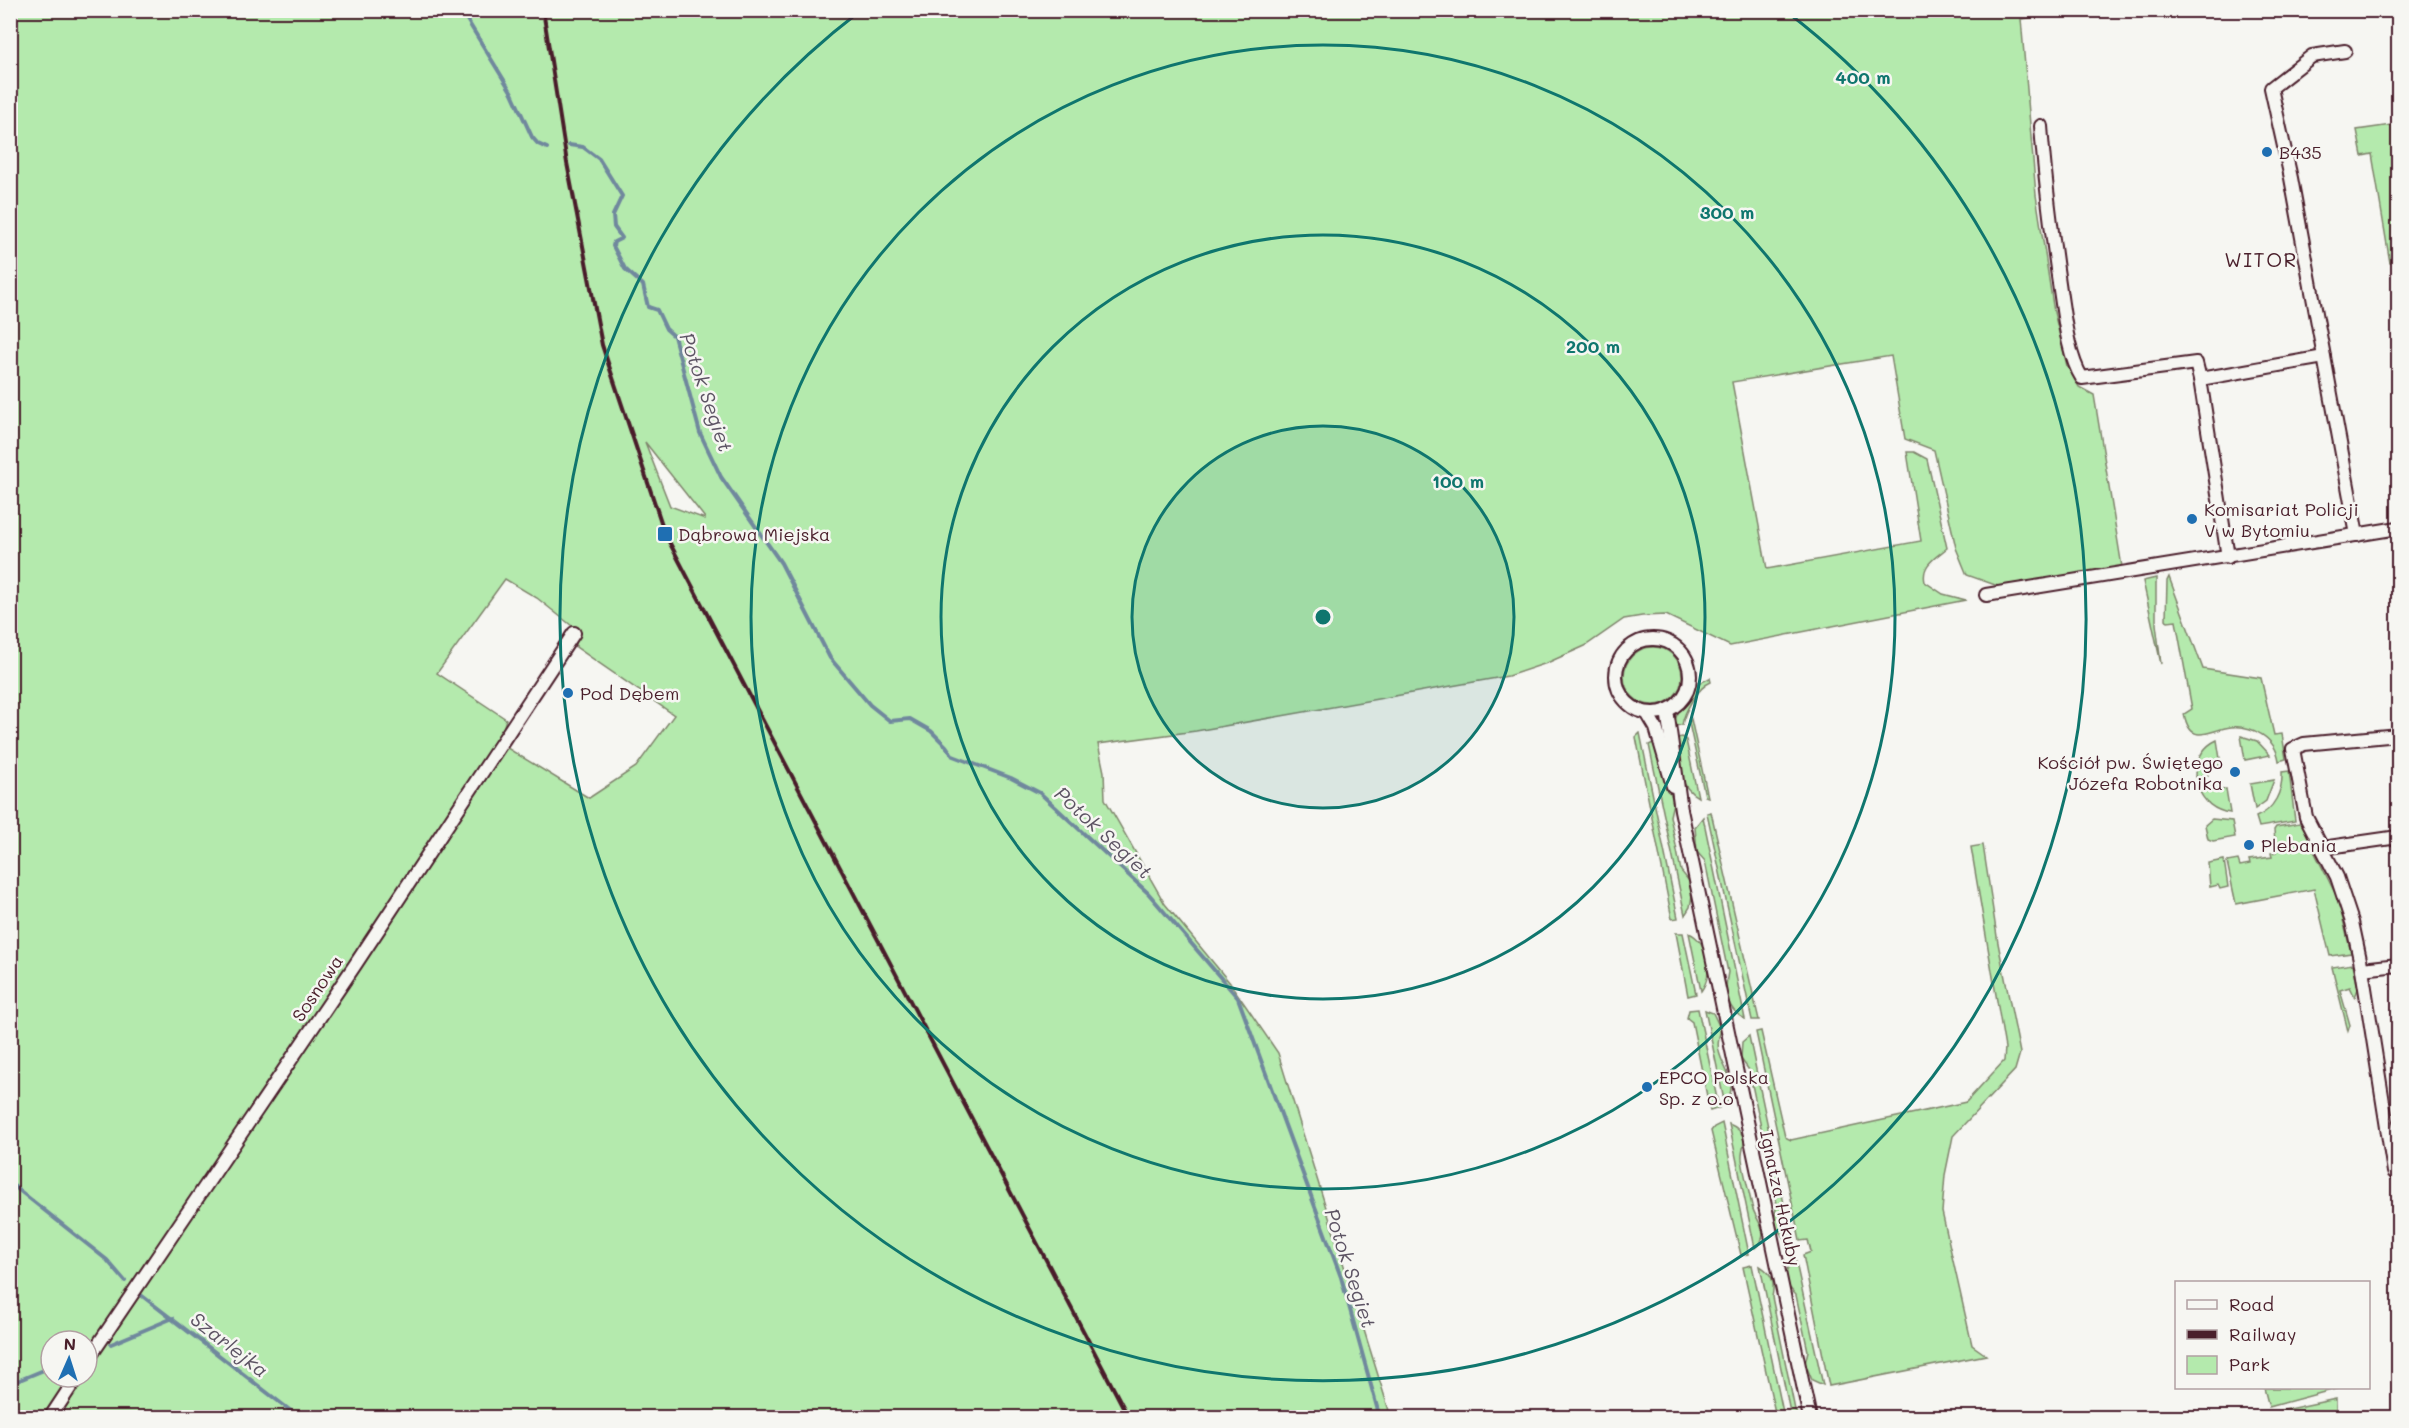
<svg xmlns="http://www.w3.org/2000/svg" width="2409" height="1428" font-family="Mali,sans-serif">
  <rect width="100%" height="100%" fill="#f6f6f2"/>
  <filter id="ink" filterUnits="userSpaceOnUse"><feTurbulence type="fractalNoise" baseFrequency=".0167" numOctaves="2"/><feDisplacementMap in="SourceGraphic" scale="12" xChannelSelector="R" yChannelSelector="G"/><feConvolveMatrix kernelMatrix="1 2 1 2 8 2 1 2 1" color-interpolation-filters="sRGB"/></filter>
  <g filter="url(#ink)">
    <g fill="#b4eaad" stroke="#7f846c" stroke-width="1.5" fill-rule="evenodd">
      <path d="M10,11H2092L2021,19L2036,195L2054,312L2067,366L2079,387L2094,395L2122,567L1998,586L1967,575L1956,548L1934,450L1905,439L1891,356L1732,382L1767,569L1921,541L1907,452H1914L1927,459L1947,548C1935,558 1921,565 1925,582L1943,594L1966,600L1730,646L1666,615L1642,616L1624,619L1585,646L1547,663L1508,676L1196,731L1098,744L1104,772L1105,799L1165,904L1230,983L1278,1053L1391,1417H58L85,1377H87V1373L504,746L589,798L636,767L674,715L576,647L577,630L537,598L505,579L437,673L506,719L499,742L87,1352V1341H51V1377H70L42,1417H11ZM645,442L705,518V519L670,506Z"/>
      <path d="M2398,124V262L2390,263L2372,154L2362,156L2357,130Z"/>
      <path d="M2169,577L2203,669L2261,678L2274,735L2282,734L2286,759L2279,761C2276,738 2252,725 2231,727C2208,730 2191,747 2184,714L2192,709L2176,621L2168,622L2166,619L2167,581Z"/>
      <path d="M2156,578V624L2161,664L2143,581Z"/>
      <circle cx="1653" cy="676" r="29"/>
      <path d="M1710,678L1711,682C1698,687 1684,712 1682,725L1673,726C1674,717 1691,690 1697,685C1701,682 1706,680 1710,678Z"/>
      <path d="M1691,719L1708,797L1705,796L1689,723Z"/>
      <path d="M1640,733L1678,918L1672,919L1636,737Z"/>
      <path d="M2241,736L2257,741L2270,755L2245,760Z"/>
      <path d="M1682,737L1686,740L1698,797C1676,785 1679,760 1677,738Z"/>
      <path d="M2217,740L2221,765L2207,768L2208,775L2196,777C2196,761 2202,747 2217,740Z"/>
      <path d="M1655,742L1670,790L1673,803L1670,816L1681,871L1689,881L1692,896L1690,907L1685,915L1649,745Z"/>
      <path d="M2289,771L2295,821L2259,827L2256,817C2274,810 2283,791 2282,772Z"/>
      <path d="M2274,780L2266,801L2255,809L2250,784Z"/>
      <path d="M2210,785L2211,792L2226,789L2230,813C2215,811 2203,802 2198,787Z"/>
      <path d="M2294,793L2297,794L2311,845L2338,899L2351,953L2330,956L2314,889L2236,904L2227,862L2238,860L2240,866L2250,864L2249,860L2272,857L2271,853L2276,852L2274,830L2276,827L2300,823Z"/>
      <path d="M1711,812L1759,1020H1752L1707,813Z"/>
      <path d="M1703,817L1745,1019C1726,1010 1724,990 1728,972L1705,861L1697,852L1695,827Z"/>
      <path d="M2212,819L2232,821L2235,837L2213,841L2208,839L2205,825Z"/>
      <path d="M1983,845L1998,943L2020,1053L2015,1070L1953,1136L1945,1175L1942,1212L1972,1345L1986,1355L1829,1386L1803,1255L1811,1252L1808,1240L1800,1241L1756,1032L1761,1031L1785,1137L1791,1140L1966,1102L2004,1061L2005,1048L1971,847Z"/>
      <path d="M2224,860L2228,887L2220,889L2218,885L2210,887L2208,863Z"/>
      <path d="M1676,933H1683L1696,994L1688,996Z"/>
      <path d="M1689,933C1708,941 1714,974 1701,991Z"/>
      <path d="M2353,964L2358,989L2355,997L2350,987L2340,990L2350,1025L2348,1031L2332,967Z"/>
      <path d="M1698,1009L1719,1108L1710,1111L1692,1022L1687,1018L1689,1010Z"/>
      <path d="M1705,1010L1713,1013L1721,1030C1708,1063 1745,1074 1725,1105Z"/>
      <path d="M1749,1036L1792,1242C1775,1233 1772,1221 1777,1204L1749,1070L1741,1059L1742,1042Z"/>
      <path d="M1722,1123L1749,1254L1741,1255L1711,1131L1714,1127Z"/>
      <path d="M1729,1124C1734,1126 1740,1130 1743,1136C1746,1144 1741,1151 1742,1159C1744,1175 1749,1191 1752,1206C1755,1220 1773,1234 1755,1248Z"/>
      <path d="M1795,1258L1823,1385L1812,1380L1805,1363L1808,1351L1796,1295L1788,1286L1786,1273L1789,1265Z"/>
      <path d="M1752,1265L1784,1417H1776L1743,1267Z"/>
      <path d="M1760,1266C1773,1274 1775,1282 1772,1297L1795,1410L1801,1417H1791Z"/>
      <path d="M2264,1388H2339L2269,1407Z"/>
      <path d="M2336,1399V1417H2269V1413Z"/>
    </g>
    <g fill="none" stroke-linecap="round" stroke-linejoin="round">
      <g stroke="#6f889d" stroke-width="4">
        <path d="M461,10L512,93L532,137L538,144L547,148"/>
        <path d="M569,145L583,147L599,159L622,196L613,215L614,227L622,238L614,242L613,246L625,269L643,285L648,307L657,310L666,329L674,336L700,433L721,477L781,563L830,658L870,705L890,721L910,719L931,731L946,746L953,756L1011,778L1040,793L1148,893L1238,998L1341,1277L1380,1418"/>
        <path d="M10,1183L107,1260L125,1281"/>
        <path d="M141,1295L300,1418"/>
        <path d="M111,1344L173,1318"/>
        <path d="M10,1384L51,1367"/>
      </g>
      <g stroke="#4a1f2b" stroke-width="16">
        <g id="minor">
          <path d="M2345,51L2312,56L2271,88L2291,178L2357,535"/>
          <path d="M2041,126C2045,181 2052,235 2060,290C2064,316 2068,356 2082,378L2196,363L2200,379"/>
          <path d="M2228,557L2200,379L2324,357"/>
          <path d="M1986,595L2398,528"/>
          <circle cx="1653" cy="676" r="37"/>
          <path d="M1667,710L1681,810L1810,1418"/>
          <path d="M1647,713L1656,728L1673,786"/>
          <path d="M2322,848L2398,837"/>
          <path d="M2362,969L2398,965"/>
          <path d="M2394,1172L2362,969L2352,922L2337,877L2306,817L2293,749L2304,744L2398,735"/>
          <path d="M87,1361L355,965L574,633"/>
          <path d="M50,1418L77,1377"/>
        </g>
      </g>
      <use href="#minor" stroke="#f6f6f2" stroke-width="12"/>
      <path stroke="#4a1f2b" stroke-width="4" d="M543,10L567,163L602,345L665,534L1129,1418"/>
    </g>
  </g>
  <circle cx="1323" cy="617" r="191" fill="#0f766e" fill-opacity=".12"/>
  <g fill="none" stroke="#0f766e" stroke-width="3">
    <circle cx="1323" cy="617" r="191"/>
    <circle cx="1323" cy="617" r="382"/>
    <circle cx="1323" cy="617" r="572"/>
    <path d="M1787 12A763 763 0 1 1 859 12"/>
  </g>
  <g fill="#1f6fb2" stroke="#f6f6f2" stroke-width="2">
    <circle cx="2267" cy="152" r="6"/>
    <circle cx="2192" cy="519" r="6"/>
    <rect x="657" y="526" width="16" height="16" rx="3"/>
    <circle cx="568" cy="693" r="6"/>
    <circle cx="2235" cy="772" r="6"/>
    <circle cx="2249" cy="845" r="6"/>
    <circle cx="1647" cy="1087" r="6"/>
  </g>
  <g text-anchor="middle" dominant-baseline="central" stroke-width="5" stroke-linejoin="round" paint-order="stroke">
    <g font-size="18" fill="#4a1f2b" stroke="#f6f6f2" text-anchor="start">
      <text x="2279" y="152">B435</text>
      <text x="2204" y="509">Komisariat Policji<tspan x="2204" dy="21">V w Bytomiu</tspan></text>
      <text x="678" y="534">Dąbrowa Miejska</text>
      <text x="580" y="693">Pod Dębem</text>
      <text x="2223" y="762" text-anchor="end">Kościół pw. Świętego<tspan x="2223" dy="21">Józefa Robotnika</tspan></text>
      <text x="2261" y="845">Plebania</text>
      <text x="1659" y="1077">EPCO Polska<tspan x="1659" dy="21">Sp. z o.o</tspan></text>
    </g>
    <g font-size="18" fill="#4a1f2b" stroke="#f6f6f2">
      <text transform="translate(317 988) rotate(-56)">Sosnowa</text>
      <text transform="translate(1781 1198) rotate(78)">Ignatza Hakuby</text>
    </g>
    <g font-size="20" letter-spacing="1.5" fill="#4a1f2b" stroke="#f6f6f2">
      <text x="2261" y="259">WITOR</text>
    </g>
    <g font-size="20" font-style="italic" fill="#5d5464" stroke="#f6f6f2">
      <text transform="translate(707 392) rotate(71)">Potok Segiet</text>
      <text transform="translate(1104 832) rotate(43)">Potok Segiet</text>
      <text transform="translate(1351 1268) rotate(72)">Potok Segiet</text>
      <text transform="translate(230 1344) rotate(38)">Szarlejka</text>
    </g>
  </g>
  <circle cx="1323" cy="617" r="9" fill="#0f766e" stroke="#f6f6f2" stroke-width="3"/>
  <g font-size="18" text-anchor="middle" font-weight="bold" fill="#0f766e" stroke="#f6f6f2" stroke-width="5" stroke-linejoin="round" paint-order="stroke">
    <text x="1863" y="84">400 m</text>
    <text x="1727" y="219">300 m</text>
    <text x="1593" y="353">200 m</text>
    <text x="1458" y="488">100 m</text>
  </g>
  <rect width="2409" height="1428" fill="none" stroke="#f6f6f2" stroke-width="36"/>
  <rect x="18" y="18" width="2373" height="1392" fill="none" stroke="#4a1f2b" stroke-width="2" filter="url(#ink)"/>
  <rect x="2175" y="1281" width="195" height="108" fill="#f6f6f2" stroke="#b1a0a2" stroke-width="1.5"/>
  <rect x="2187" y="1300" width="30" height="9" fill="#f6f6f2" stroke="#b1a0a2" stroke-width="1.5"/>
  <text x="2229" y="1311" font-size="18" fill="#4a1f2b">Road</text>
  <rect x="2187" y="1330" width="30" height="9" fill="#4a1f2b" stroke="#b1a0a2" stroke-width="1.5"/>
  <text x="2229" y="1341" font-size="18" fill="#4a1f2b">Railway</text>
  <rect x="2187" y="1356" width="30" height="18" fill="#b4eaad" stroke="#b1a0a2" stroke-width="1.5"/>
  <text x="2229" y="1371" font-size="18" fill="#4a1f2b">Park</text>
  <g transform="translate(69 1359) rotate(3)"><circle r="28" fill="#f6f6f2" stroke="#b1a0a2" stroke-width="1.5"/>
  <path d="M0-4.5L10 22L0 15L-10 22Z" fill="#1f6fb2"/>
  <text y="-9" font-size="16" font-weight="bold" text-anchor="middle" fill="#4a1f2b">N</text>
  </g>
</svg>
